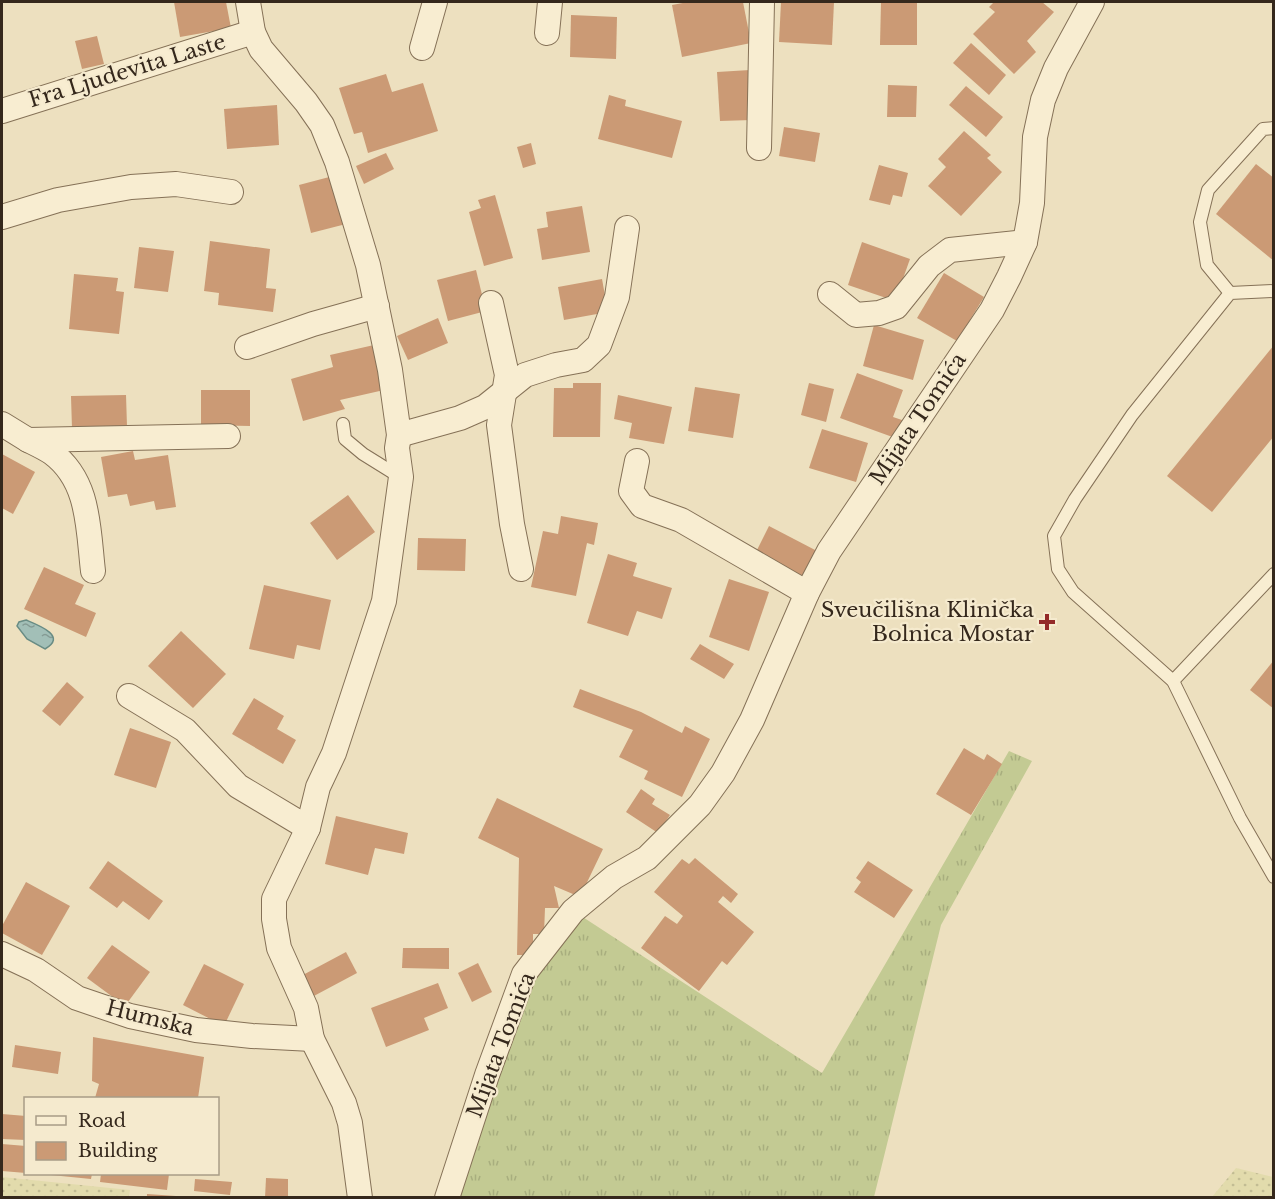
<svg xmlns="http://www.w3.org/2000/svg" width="1275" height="1199" font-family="'Libre Baskerville',serif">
  <defs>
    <pattern id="farmland-dots" width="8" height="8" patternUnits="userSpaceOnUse" patternTransform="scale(1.5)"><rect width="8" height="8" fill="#e2dbac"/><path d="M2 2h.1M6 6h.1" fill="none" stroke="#c2bc93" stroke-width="1.8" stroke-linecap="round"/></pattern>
    <pattern id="grass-tufts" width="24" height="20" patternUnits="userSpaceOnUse" patternTransform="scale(1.5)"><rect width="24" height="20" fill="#c3ca93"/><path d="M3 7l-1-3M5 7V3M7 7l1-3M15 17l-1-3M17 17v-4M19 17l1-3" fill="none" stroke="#a8ae7e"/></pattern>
    <pattern id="water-ripples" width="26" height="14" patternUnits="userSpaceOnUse" patternTransform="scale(1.5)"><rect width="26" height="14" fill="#a2bfb7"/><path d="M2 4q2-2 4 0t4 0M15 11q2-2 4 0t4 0" fill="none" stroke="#859b94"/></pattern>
  </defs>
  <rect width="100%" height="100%" fill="#ede0bf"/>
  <g fill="url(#farmland-dots)">
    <path d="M1236,1168L1273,1177V1197H1212Z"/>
    <path d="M2,1177L130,1190L129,1197H2Z"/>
  </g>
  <path fill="url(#grass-tufts)" d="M1009,751L1032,761L941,925L874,1197L447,1198L524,974L572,910L822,1073Z"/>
  <path fill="url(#water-ripples)" stroke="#698c84" stroke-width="1.5" d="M26,620C38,625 68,636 45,649L27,639L17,626L19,622Z"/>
  <g fill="#cb9a75">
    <path d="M174,2H226L231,28L180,37Z"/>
    <path d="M688,2H743L751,43L682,57L672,5Z"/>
    <path d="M781,2H834L832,45L779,42Z"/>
    <path d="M881,2H917V45H880Z"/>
    <path d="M994,2H1042L1054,12L1027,41L1036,52L1014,74L973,34L995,12L989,7Z"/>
    <path d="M571,15L617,17L616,59L570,57Z"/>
    <path d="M97,36L104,64L82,69L75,41Z"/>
    <path d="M971,43L1006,75L989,95L953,63Z"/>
    <path d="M750,70L752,120L720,121L717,72Z"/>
    <path d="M386,74L392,92L423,83L438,131L368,153L362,132L354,134L339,88Z"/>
    <path d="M888,85L917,86L916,117H887Z"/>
    <path d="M966,86L1003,117L986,137L949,105Z"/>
    <path d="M609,95L626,100L625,106L682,121L672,158L598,139Z"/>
    <path d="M277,105L279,145L227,149L224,109Z"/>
    <path d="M784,127L820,133L815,162L779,156Z"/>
    <path d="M964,131L991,155L987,158L1002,172L961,216L928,186L946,167L938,159Z"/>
    <path d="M531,143L536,164L523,168L517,147Z"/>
    <path d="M386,153L394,169L364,184L356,166Z"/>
    <path d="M1256,164L1274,178V261L1216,214Z"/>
    <path d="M879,165L908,173L902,197L893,195L890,205L869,200Z"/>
    <path d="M333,176L346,224L311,233L299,185Z"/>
    <path d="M495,195L513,258L484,266L469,212L481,208L478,200Z"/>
    <path d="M582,206L590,252L542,260L537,229L548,227L546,212Z"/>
    <path d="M210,241L270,249L266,288L276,289L273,312L218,305L219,293L204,291Z"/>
    <path d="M862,242L910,259L895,301L848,285Z"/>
    <path d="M139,247L174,251L168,292L134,288Z"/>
    <path d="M476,270L486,311L448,321L437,280Z"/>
    <path d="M944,273L984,297L957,341L917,318Z"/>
    <path d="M74,274L118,278L116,291L124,292L119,334L69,329Z"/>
    <path d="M602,279L608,312L564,320L558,287Z"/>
    <path d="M438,318L448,343L408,360L397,336Z"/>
    <path d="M874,325L924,340L913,380L863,366Z"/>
    <path d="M374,345L384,390L340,400L345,409L303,421L291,379L333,367L330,355Z"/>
    <path d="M1274,345V436L1212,512L1167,476Z"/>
    <path d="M857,373L903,390L893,417L905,421L898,439L840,418Z"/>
    <path d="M573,383H601L600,437H553L554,388H573Z"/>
    <path d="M809,383L834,389L826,422L801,415Z"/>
    <path d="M695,387L740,394L733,438L688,431Z"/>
    <path d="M201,390H250V426L201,425Z"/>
    <path d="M126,395L127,427L72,429L71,396Z"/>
    <path d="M618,395L672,407L664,444L629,438L632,423L614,419Z"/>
    <path d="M822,429L868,443L856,482L809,468Z"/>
    <path d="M133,451L135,460L168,455L176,507L156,510L154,501L130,506L127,494L108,497L101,457Z"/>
    <path d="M2,454L35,472L13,514L2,508Z"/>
    <path d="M348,495L375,532L337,560L310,523Z"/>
    <path d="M561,516L598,523L594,545L587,543L576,596L531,587L543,531L558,534Z"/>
    <path d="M769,526L817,551L801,581L754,556Z"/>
    <path d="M418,538L466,539L465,571L417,570Z"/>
    <path d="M608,554L637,563L633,576L672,588L662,619L637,611L628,636L587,623Z"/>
    <path d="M44,567L84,585L75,604L96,613L86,637L24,609Z"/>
    <path d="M729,579L769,592L749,651L709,637Z"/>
    <path d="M264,585L331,600L320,650L297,645L294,659L249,649Z"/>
    <path d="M181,631L226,674L193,708L148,666Z"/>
    <path d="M700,644L734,664L724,679L690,659Z"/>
    <path d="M1274,660V709L1250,690Z"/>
    <path d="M67,682L84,697L60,726L42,711Z"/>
    <path d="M580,689L641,712L682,733L685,726L710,739L682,797L644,779L648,771L619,757L633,730L573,707Z"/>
    <path d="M254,698L284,716L277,729L296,740L283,764L232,734Z"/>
    <path d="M130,728L171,742L156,788L114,775Z"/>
    <path d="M964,748L984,760L987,754L1002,764L971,815L936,794Z"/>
    <path d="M641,789L655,799L652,804L670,815L658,833L626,812Z"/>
    <path d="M497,798L603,849L580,897L554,886L559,908H545L544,934H533V955H517L519,858L478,838Z"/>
    <path d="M336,816L408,833L404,854L375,848L368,875L325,864Z"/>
    <path d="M695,858L738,894L731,903L723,896L718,902L754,932L727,965L722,961L699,991L641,948L665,916L677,924L683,916L654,892L682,859L689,864Z"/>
    <path d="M108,861L163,901L149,920L123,901L117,908L89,888Z"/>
    <path d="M868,861L913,890L894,918L854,892L861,882L856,878Z"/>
    <path d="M26,882L70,906L42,955L2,933V926Z"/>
    <path d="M112,945L150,972L125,1006L87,978Z"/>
    <path d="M403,948H449V969L402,968Z"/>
    <path d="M346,952L357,973L312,997L301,976Z"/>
    <path d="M478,963L492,992L472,1002L458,973Z"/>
    <path d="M204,964L244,984L224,1026L183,1005Z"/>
    <path d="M438,983L448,1008L424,1018L429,1030L386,1047L371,1008Z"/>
    <path d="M93,1037L204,1057L198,1098H95L99,1084L92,1081Z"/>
    <path d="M15,1045L61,1052L58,1074L12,1067Z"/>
    <path d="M2,1114L26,1116V1140L2,1139Z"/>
    <path d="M2,1144L26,1146V1173L2,1171Z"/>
    <path d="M51,1174H92L91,1179L51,1175Z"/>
    <path d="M101,1174H169L167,1190L100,1182Z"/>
    <path d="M266,1178L288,1179V1198H265Z"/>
    <path d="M195,1179L232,1182L230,1195L194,1191Z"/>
    <path d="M147,1194L176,1196L175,1198H147Z"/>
  </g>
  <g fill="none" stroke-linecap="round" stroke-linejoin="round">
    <g stroke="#857157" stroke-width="14">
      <g id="lane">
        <path d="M1274,291L1230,293L1132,415L1075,499L1054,536L1058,569L1073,592L1173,681L1240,818L1274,877"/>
        <path d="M1230,293L1207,265L1200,222L1208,190L1263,129L1274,128"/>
        <path d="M343,424L345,439L363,454L400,477"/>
        <path d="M1173,681L1274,574"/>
      </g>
    </g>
    <g stroke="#857157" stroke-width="26">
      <g id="street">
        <path d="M248,2L253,32L261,49L306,102L322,125L337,162L368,265L390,370L399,435L397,448L401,477L384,601L334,753L318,787L308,828L274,899V919L279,948L306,1008L312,1039L344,1103L350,1123L360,1198"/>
        <path d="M547,33L550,2"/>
        <path d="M422,48L435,2"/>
        <path d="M2,111L253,32"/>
        <path d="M759,148L762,2"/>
        <path d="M2,217L58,200L131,187L176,184L231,192"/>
        <path d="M830,294L856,315L879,313L896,307L929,266L950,250L1025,242"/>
        <path d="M491,303L507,375L499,425L512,524L521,569"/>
        <path d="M247,347L313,324L377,306"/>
        <path d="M2,424L28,440L228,436"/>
        <path d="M399,435L460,418L485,407L525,375L556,365L583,360L599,345L617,297L627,228"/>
        <path d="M28,440C36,444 45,448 52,453C90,481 88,529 93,571"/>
        <path d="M637,461L631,491L642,506L681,520L807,593"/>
        <path d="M129,696L185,730L238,786L308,828"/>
        <path d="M2,954L36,970L77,998L130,1016L196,1030L252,1036L312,1039"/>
        <path d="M447,1198L487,1075L524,974L573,911L614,877L647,858L700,805L723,773L752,720L807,593L829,551L992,310L1009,277L1025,242L1032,203L1035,137L1043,100L1056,68L1092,2"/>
      </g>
    </g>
    <use href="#lane" stroke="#f8edd1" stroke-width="12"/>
    <use href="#street" stroke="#f8edd1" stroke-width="24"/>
  </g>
  <path fill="#932a28" stroke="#f5eace" stroke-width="2" d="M1044 613h6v6h6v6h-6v6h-6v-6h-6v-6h6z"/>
  <g text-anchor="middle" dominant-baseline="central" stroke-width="4.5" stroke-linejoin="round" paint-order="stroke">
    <g font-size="21" fill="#35281c" stroke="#f5eace">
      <text transform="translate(127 71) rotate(-17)">Fra Ljudevita Laste</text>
      <text transform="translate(918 419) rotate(-56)">Mijata Tomića</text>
      <text transform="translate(150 1018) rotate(14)">Humska</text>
      <text transform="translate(501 1045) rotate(-69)">Mijata Tomića</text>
    </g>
    <g font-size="21" fill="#35281c" stroke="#f5eace" text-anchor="end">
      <text x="1034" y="610">Sveučilišna Klinička<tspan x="1034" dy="24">Bolnica Mostar</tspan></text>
    </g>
  </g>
  <rect width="1275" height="1199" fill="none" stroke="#35281c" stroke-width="6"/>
  <rect x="24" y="1097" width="195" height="78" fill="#f5eace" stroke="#a89c87" stroke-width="1.5"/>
  <rect x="36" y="1116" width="30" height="9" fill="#f8edd1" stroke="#a89c87" stroke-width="1.5"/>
  <text x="78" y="1127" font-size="18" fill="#35281c">Road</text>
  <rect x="36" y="1142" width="30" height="18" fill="#cb9a75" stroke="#a89c87" stroke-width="1.5"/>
  <text x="78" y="1157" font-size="18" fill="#35281c">Building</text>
</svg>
